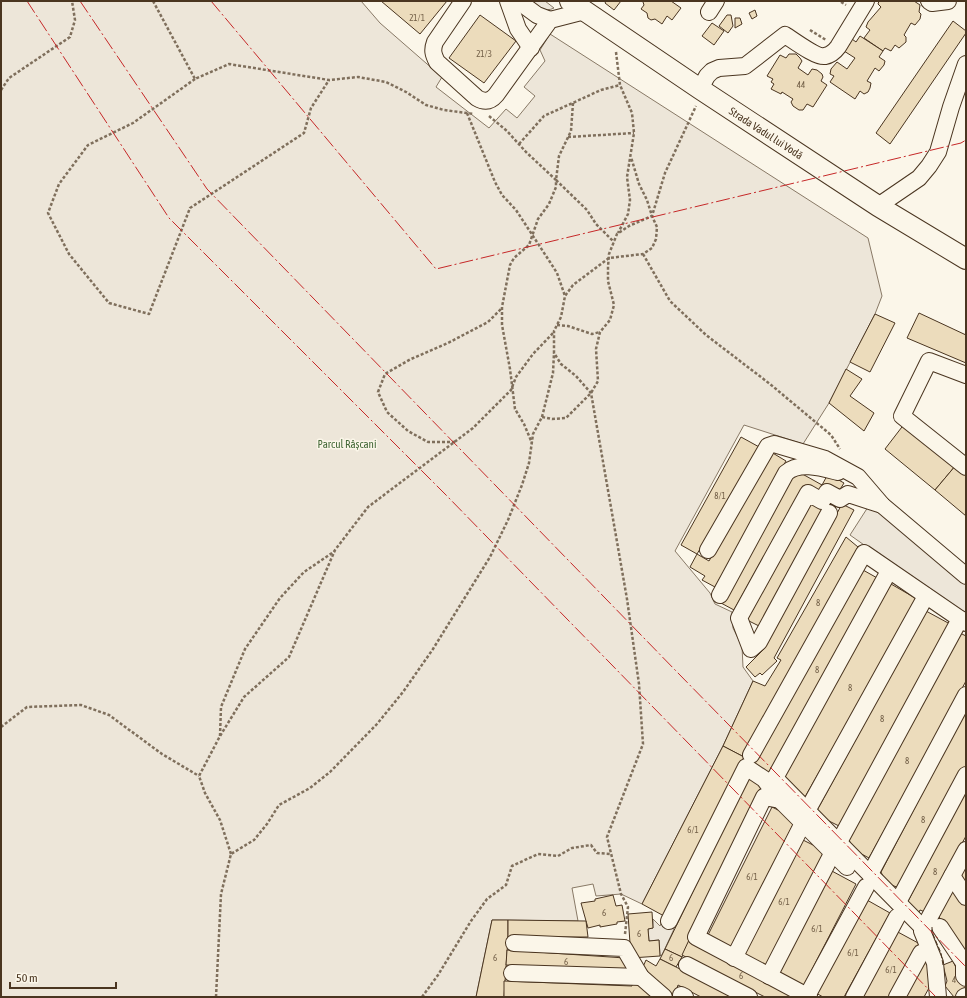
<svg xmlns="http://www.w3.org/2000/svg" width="967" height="998" font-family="'Asap Condensed',sans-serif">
  <rect width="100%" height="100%" fill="#fbf6e9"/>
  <g fill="#ede6d9" stroke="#887966">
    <path d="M1,1H361L380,23L442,77L436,87L489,128L506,109L517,118L535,96L524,87L545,61L540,50L550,34L868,238L882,296L875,314L829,403L803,444L744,425L675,551L710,593L715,604L732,612L733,628L742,646L743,667L753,681L723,746L642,904L621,894L596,896L593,884L572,888L578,921L492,920L476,997H1Z"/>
    <path d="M529,1H545L554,8C545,13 537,6 529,1Z"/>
    <path d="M868,507H877L966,581V617L850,535Z"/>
    <path d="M653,919L660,926L662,921L674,929L662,955L660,956L659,940L649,941L648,929L653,928Z"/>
  </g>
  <g fill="#ecdcbc" stroke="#4a3520">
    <path d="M381,1H447L420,34Z"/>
    <path d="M606,1H621L614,10L605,3Z"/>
    <path d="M644,1H671L681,8L672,20L667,16L662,24L655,19L651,20L648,18L647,13L641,9L644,5L643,2Z"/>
    <path d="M879,1H914L920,5L919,12L921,14L920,19L915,25L911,23L904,35L906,37V42L899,48L895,45L891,51L885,48L883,51L864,38L870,30L866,27L868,22L881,7L878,4Z"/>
    <path d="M755,10L757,16L752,19L749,13Z"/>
    <path d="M480,15L516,41L484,83L449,58Z"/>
    <path d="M727,15H731L733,26L728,33L719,26Z"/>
    <path d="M735,18H740L742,24L735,28Z"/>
    <path d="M953,21L966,31V33L890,144L876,133Z"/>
    <path d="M712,23L724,31L714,45L702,36Z"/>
    <path d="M860,36L883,51L879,57L885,61L884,65L879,71L875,68L867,81L871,83L870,88L868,92L864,94L860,91L855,99L830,82L834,76L830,74L831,69L837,62L847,69L855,58L844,51L852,39L856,42Z"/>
    <path d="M789,54H796L800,58L802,61L798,68L808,75L812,69L817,70L822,74L823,77L821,81L827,85L813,107L807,104L803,110H799L793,106L791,102L793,99L782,92L781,94L771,89L774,84L771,82L773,79L767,76L780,55L786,58Z"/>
    <path d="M919,313L966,335V363L907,338Z"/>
    <path d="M875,314L895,323L870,372L850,362Z"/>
    <path d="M846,369L862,379L850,396L874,413L864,431L829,403Z"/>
    <path d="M905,423L956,465L935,490L885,449Z"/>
    <path d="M741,437L761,448L697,554L681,545Z"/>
    <path d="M771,452L786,461L715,587L702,580L705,576L690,567L697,554L709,561Z"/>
    <path d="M956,465L966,473V516L935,490Z"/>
    <path d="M797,471L822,485L828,474L844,483L839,491H836L825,484L819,495L803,486L734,610L721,603L790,478L792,479Z"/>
    <path d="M812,502L823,508L759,626L747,620Z"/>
    <path d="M842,504L854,510L774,658L777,661L762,675L760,673L755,677L746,667L764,649Z"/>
    <path d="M846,537L858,547L744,757L723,746L753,681L765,686L781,660L777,658Z"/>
    <path d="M863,570L879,579L776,764L767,775L753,761Z"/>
    <path d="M891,584L917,599L805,797L782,777Z"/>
    <path d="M926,611L950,624L839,826L815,814Z"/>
    <path d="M960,633L966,636V681L869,858L854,850L849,840Z"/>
    <path d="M966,710V768L902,889L886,883L881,872Z"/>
    <path d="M723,746L744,757L664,916L642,904Z"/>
    <path d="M749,776L763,783L682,957L665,949Z"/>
    <path d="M966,790V836L925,912L920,910L918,914L905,907Z"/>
    <path d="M772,807L796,819L731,947L708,935Z"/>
    <path d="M801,839L825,851L766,966L742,953Z"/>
    <path d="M966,862V884L959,874Z"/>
    <path d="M830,870L856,884L803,987L778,973Z"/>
    <path d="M952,886L966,905V955L937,914Z"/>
    <path d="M613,895L616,906L622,905L625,921L617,922V924L600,927V925L588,928L581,903L595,901V899Z"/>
    <path d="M867,900L890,913L844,997H823L816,993Z"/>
    <path d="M652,912L653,928L648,929L649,941L659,940L660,956L631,958L628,914Z"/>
    <path d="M492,920H508V937L504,997H476Z"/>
    <path d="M508,920L586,921L588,937H508Z"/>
    <path d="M896,931L920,944L893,997H862Z"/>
    <path d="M689,940L799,997H765L682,955Z"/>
    <path d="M665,949L682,957L676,967L660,959Z"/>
    <path d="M507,950L625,958L627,972L506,965Z"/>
    <path d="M927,953L934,979L924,997H903Z"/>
    <path d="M660,959L676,967L734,997H701L678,985L674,997H672L642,969L646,960L656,966Z"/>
    <path d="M953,961L961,979L966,986V991L957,997H954L945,986L947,981L943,965Z"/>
    <path d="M504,981L632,986V983L642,984L656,997H504Z"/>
  </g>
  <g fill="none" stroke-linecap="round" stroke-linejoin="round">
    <g stroke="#4a3520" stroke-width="18">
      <g id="minor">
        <path d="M463,1L435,42C432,50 433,54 437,62L477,98C484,102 490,102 496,95L550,20L585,11"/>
        <path d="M508,1L518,29L531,48"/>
        <path d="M518,1L537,15L550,20"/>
        <path d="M929,1L932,3L948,1"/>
        <path d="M709,12L716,1"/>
        <path d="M700,89L707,76L712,71L719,68L745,66L785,35C793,40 817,58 825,56C831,55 835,51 838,47L866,1"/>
        <path d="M878,206L919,178L929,166L938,152L951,107L966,64"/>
        <path d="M966,375L929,361L902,416L966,467"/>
        <path d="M829,513L759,642L751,649L739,618L808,493L822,501L827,492L840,499L848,494L882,505"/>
        <path d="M708,550L768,446L774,444L825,459L858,477L882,505L966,576"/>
        <path d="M889,571L775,778L923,928"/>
        <path d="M720,595L786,473C799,461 822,468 838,472"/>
        <path d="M751,755L864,553L966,623"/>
        <path d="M780,800L847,867"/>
        <path d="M807,811L926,596"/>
        <path d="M839,842L960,619"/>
        <path d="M870,874L966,695"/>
        <path d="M952,876L966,897"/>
        <path d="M898,902L966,775"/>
        <path d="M669,921L746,767L764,779L780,800L764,797L696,937L809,997"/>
        <path d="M940,927L964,963L966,961"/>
        <path d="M514,943L624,948L641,977L664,997"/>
        <path d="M734,958L803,823"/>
        <path d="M964,963V976L966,978"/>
        <path d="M687,965L749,997"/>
        <path d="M512,973L641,977"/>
        <path d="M769,976L833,852"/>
        <path d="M681,995L685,997"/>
        <path d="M807,996L866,887"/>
        <path d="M854,997L897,917"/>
        <path d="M897,997L921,953"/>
        <path d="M938,997L935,963L922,931L966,850"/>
        <path d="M964,997L966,996"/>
      </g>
    </g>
    <g stroke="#4a3520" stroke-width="22">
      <path id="major" d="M570,1L700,89L878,206L966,259"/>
    </g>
    <g stroke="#7f6f5c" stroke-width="2.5" stroke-dasharray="3 2" stroke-linecap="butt">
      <path d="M153,1L195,79L229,64L329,80L358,77L386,82L406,92L426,105L444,110L474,114"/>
      <path d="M841,2L846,5"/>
      <path d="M810,30L826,40"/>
      <path d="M616,52L620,85L632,113L634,133L627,177L630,200L628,214L618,233"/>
      <path d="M195,79L133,123L88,145L59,184L48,213L69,254L109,303L149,314L190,208L304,133L311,108L329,80"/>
      <path d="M1,90L9,78L70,37L75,20L72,1"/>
      <path d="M573,103L571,131L559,156L556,180L587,210L596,224L614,242"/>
      <path d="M467,113L495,182L502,195L516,210L550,262L557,273L565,296"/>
      <path d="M489,116L507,131L526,152L556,180V187L549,204L538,219L529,245L514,258L510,265L502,307V325L510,369L515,409L524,424L532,443"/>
      <path d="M568,137L634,133"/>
      <path d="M519,144L544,116L601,90L620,85"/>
      <path d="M643,254L670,301L706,335L770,384L831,435L840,449"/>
      <path d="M557,325L568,326L592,334L600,332"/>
      <path d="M542,417L553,373L554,353"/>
      <path d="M455,442H428L408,431L387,412L378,392L385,374L411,359L448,343L488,322L502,308"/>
      <path d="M1,727L27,707L81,705L109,715L162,754L199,776"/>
      <path d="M220,736L221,707L245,649L280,598L304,572L335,551"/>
      <path d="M231,854L220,820L205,793L199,776L220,736L244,697L289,657L335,550L368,507L473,428L511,390L516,377L533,354L554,332"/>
      <path d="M625,934L628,907L621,894L607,837L643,744L639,684L627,599L591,393L576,376L561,364L554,353V331L561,317L565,296L573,285L609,258L643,254L652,248L656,239L657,227L652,216L647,200L639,184L631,157"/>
      <path d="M216,997L221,894L231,854L254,840L267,824L279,805L310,788L330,772L377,724L403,692L433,649L490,557L508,520L522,485L529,463L533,434L542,417L552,419L566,418L591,393L598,381L596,349L600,332L610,320L614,305L608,281V267L609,254L617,234L629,226L652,216L665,173L696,106"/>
      <path d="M422,997L438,975L471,921L487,899L506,885L512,866L538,854L558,856L572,848L591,845L597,853L611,854"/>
    </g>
    <use href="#minor" stroke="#fbf6e9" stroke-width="16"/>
    <use href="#major" stroke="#fbf6e9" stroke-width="20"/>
    <path stroke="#4a3520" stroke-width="1" stroke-dasharray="5 2" stroke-linecap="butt" d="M932,927V932L941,953L943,965"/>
    <g stroke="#c62828" stroke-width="1" stroke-dasharray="14 3 2 3" stroke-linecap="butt">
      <path d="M27,1L169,218L446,495L936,997"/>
      <path d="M80,1L207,189L678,673L966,967"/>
      <path d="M211,1L436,269L961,143L966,140"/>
    </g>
  </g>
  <g text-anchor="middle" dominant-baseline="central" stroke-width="3" stroke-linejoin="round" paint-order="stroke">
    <g font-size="9" fill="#725f47">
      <text x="417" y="18">21/1</text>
      <text x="484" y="54">21/3</text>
      <text x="801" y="85">44</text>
      <text x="720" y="496">8/1</text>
      <text x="818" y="603">8</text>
      <text x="817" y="670">8</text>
      <text x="850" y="688">8</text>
      <text x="882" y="719">8</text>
      <text x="907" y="761">8</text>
      <text x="923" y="820">8</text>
      <text x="693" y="830">6/1</text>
      <text x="935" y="872">8</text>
      <text x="752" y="877">6/1</text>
      <text x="784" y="902">6/1</text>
      <text x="604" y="913">6</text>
      <text x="817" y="929">6/1</text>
      <text x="639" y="934">6</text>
      <text x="853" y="953">6/1</text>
      <text x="495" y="958">6</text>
      <text x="671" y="958">6</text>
      <text x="566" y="962">6</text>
      <text x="891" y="970">6/1</text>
      <text x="741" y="976">6</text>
      <text x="954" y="980">4</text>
    </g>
    <g font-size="11" fill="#4a3520" stroke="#fbf6e9">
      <text transform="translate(766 133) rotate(33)">Strada Vadul lui Vodă</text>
    </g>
    <g font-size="11" fill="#436837" stroke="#fbf6e9">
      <text x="347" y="444">Parcul Râșcani</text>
    </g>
  </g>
  <rect width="967" height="998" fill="none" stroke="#4a3520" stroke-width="4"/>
  <path d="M10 982v6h106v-6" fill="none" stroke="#4a3520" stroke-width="2"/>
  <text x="16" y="982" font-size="12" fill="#4a3520" stroke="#fbf6e9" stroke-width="3" paint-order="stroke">50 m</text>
</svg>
